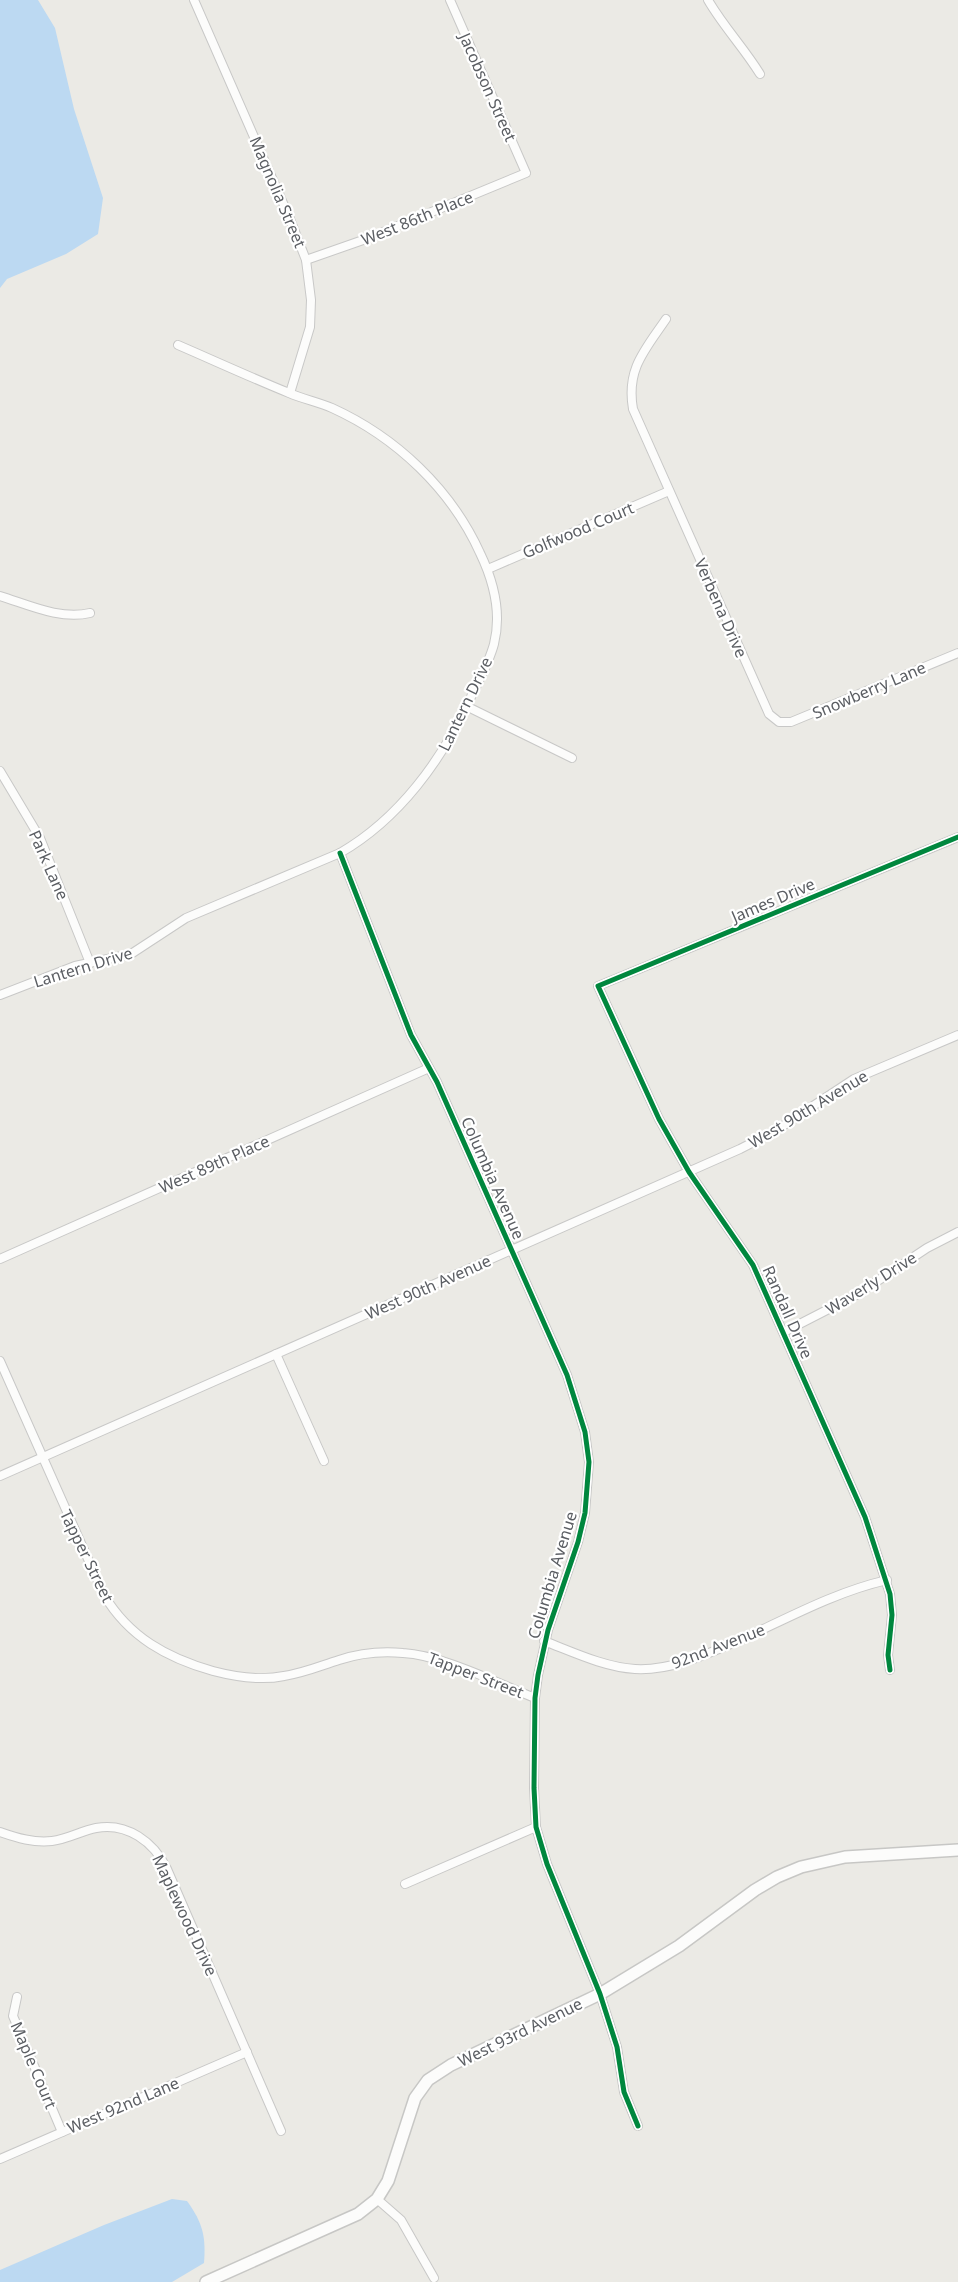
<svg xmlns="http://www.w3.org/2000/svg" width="958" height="2282" font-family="'Noto Sans',sans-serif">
  <rect width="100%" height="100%" fill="#ebeae5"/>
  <g fill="#bcd9f2">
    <path d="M0,0H38L55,28L74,109L103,198L98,234L66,254L7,279L0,288Z"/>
    <path d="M172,2199L187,2201C203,2223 206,2237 204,2263L172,2282H0V2270L104,2225Z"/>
  </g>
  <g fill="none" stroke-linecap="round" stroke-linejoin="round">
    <g stroke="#c8c8c7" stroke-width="10">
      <g id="street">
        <path d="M194,0L290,219L306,260L311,300L310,327L290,393"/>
        <path d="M708,0C723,26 744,48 760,74"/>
        <path d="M306,260L366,239L526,173L450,0"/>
        <path d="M666,319C645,350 626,369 633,409L769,714L779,722H791L958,653"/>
        <path d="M488,569L669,491"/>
        <path d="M0,596C29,605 60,620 90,613"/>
        <path d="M466,706L572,758"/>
        <path d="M0,771L40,838L90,963"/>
        <path d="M340,853L411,1035L437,1082L567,1375L585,1432L589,1462L585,1513L578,1542L548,1630L538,1675L535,1698L534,1788L536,1827L547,1864L600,1994L617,2047L624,2092L638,2126"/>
        <path d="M0,995L75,966L131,954L186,918L340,853C399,819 442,760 470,699C478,682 489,663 494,644C502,612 494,582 480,553C451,489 396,437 332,408C318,402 303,399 289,393C252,378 215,361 178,345"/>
        <path d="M0,1259L429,1068"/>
        <path d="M784,1332L858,1294L927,1248L958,1232"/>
        <path d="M276,1354L324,1461"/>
        <path d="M0,1361L104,1595C129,1637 167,1658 213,1671C236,1677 260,1681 284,1676C304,1673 320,1666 339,1660C360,1653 381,1651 403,1653C442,1655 497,1683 535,1698"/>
        <path d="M0,1476L740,1149L775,1131L854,1079L958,1035"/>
        <path d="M544,1641C573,1652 604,1667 635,1669C672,1671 707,1654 740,1640C788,1618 835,1592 887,1580"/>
        <path d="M890,1670L888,1655L892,1615L890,1594L865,1517L753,1265L689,1172L659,1119L598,986L958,837"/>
        <path d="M0,1832C17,1838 34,1843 52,1841C68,1839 81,1831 96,1828C127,1822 154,1842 167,1869L281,2131"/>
        <path d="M405,1884L536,1827"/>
        <path d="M17,1997L13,2016L62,2132"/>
        <path d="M0,2159L247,2052"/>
        <path d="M377,2199L401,2220L434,2278"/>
      </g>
    </g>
    <g stroke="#c7c7c5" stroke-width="14">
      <path id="secondary" d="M206,2282L358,2214L377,2199L388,2181L415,2098L428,2080L451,2065L600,1994L679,1946L755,1890L777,1877L801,1867L845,1857L958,1850"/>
    </g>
    <use href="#street" stroke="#fcfcfb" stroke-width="8"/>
    <use href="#secondary" stroke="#fcfcfb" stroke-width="11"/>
    <g stroke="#fff" stroke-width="8">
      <g id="cycleway">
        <path d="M340,853L411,1035L437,1082L567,1375L585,1432L589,1462L585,1513L578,1542L548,1630L538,1675L535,1698L534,1788L536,1827L547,1864L600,1994L617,2047L624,2092L638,2126"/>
        <path d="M890,1670L888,1655L892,1615L890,1594L865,1517L753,1265L689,1172L659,1119L598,986L958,837"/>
      </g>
    </g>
    <use href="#cycleway" stroke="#00873e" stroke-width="5"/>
  </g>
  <g text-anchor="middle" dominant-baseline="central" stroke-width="4.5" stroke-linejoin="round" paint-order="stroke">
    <g font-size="16" fill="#5b5e63" stroke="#fff">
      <text transform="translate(488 87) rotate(66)">Jacobson Street</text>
      <text transform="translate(278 192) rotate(67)">Magnolia Street</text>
      <text transform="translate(417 218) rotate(-22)">West 86th Place</text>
      <text transform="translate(578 530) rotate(-23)">Golfwood Court</text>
      <text transform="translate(721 608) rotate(66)">Verbena Drive</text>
      <text transform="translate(869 690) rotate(-23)">Snowberry Lane</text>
      <text transform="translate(465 704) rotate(-64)">Lantern Drive</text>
      <text transform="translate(49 865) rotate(66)">Park Lane</text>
      <text transform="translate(773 900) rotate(-23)">James Drive</text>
      <text transform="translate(83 967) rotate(-17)">Lantern Drive</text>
      <text transform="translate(808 1109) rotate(-31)">West 90th Avenue</text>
      <text transform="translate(214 1164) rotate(-24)">West 89th Place</text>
      <text transform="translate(493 1178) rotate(66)">Columbia Avenue</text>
      <text transform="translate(871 1283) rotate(-32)">Waverly Drive</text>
      <text transform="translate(428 1287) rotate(-24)">West 90th Avenue</text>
      <text transform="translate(788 1312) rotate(66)">Randall Drive</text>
      <text transform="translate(87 1556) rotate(64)">Tapper Street</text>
      <text transform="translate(552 1575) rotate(-73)">Columbia Avenue</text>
      <text transform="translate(718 1646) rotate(-21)">92nd Avenue</text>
      <text transform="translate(476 1675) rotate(21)">Tapper Street</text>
      <text transform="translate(185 1915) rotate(65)">Maplewood Drive</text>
      <text transform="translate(520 2032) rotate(-26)">West 93rd Avenue</text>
      <text transform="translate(34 2065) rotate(67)">Maple Court</text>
      <text transform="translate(123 2105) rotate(-23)">West 92nd Lane</text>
    </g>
  </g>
</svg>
